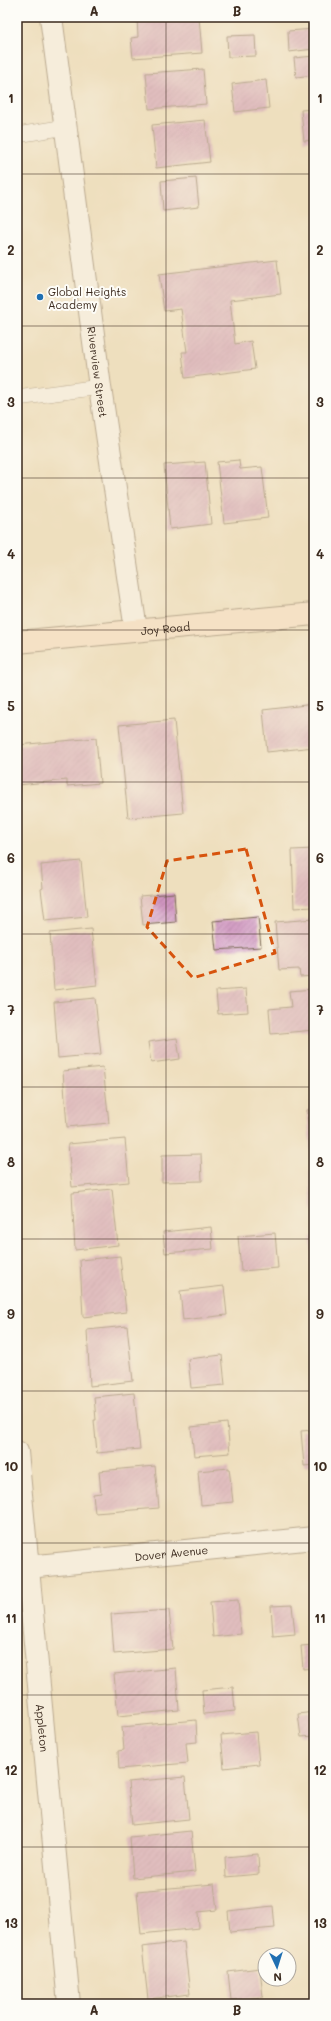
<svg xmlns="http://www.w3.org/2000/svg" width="331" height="2021" font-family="Mali,sans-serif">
  <defs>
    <pattern id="building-hatch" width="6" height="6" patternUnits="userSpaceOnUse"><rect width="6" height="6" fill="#cf94bf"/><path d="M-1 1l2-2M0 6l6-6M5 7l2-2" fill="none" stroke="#a9799b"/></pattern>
  </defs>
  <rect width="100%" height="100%" fill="#fdfcf7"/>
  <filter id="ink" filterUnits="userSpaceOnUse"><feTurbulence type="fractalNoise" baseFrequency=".025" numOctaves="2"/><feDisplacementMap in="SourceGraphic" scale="8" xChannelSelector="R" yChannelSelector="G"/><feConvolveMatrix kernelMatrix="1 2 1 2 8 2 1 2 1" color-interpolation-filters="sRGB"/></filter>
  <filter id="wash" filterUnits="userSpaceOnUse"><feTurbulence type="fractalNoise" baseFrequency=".012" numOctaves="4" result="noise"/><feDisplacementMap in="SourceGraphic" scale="16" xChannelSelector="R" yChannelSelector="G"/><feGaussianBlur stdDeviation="0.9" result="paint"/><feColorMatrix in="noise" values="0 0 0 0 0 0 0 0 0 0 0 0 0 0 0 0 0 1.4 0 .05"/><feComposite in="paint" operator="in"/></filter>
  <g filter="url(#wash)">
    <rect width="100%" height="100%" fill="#eedfbe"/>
    <g id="blocks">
      <g fill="url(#building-hatch)">
        <path d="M137,17H199L202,53L133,58L131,38L138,37Z"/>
        <path d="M314,29V49L289,52L288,31Z"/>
        <path d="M255,35L256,56L228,57L227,36Z"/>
        <path d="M314,56V75L296,77L294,58Z"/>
        <path d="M203,69L206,104L149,109L146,73Z"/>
        <path d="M266,80L269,108L235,112L232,84Z"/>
        <path d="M314,109V140L304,141L301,110Z"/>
        <path d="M205,120L210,162L156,168L152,125Z"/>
        <path d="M196,178L199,207L163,211L161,181Z"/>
        <path d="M277,260L281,294L230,300L235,344L251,341L255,369L185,378L182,352H187L181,309L164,311L159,274Z"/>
        <path d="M239,460L240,469L262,467L268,518L224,523L217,462Z"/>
        <path d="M205,462L211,524L170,529L164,465Z"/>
        <path d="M314,704V747L267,752L263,710Z"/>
        <path d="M174,720L183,813L128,818L119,725Z"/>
        <path d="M96,738L100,783L67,786V780L17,785V745Z"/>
        <path d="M314,849V907L294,908L292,850Z"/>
        <path d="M81,861L87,917L45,921L41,889L43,888L41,865Z"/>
        <path d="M174,893L176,922L143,925L140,896Z"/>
        <path d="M258,917L261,947L216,950L213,921Z"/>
        <path d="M314,919V976L300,977L299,969L279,970L275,922Z"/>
        <path d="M91,929L97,985L54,990L50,933Z"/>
        <path d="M246,989L248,1012L218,1014L216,991Z"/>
        <path d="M314,989V1030L271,1034L269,1009L291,1007L289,991Z"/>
        <path d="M95,998L101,1054L58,1058L54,1002Z"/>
        <path d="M177,1038L180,1059L151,1063L148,1042Z"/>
        <path d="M103,1067L109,1123L67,1127L63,1071Z"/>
        <path d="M314,1109V1155L311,1156L307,1110Z"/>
        <path d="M125,1139L129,1182L72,1187L68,1144Z"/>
        <path d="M201,1154L202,1181L162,1182V1155Z"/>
        <path d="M309,1172H314V1210H312Z"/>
        <path d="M112,1189L118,1245L75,1250L72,1193Z"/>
        <path d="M211,1227L213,1249L165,1253L163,1232Z"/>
        <path d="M275,1233L278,1268L241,1271L238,1236Z"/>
        <path d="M314,1236V1263H313L310,1237Z"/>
        <path d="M120,1256L126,1312L83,1317L80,1260Z"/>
        <path d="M224,1286L227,1315L183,1320L180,1291Z"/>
        <path d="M127,1326L133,1381L90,1386L87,1330Z"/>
        <path d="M222,1355L225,1385L191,1388L188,1359Z"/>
        <path d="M134,1393L140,1449L97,1453L94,1420H96L94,1397Z"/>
        <path d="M227,1423L230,1453L194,1456L191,1427Z"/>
        <path d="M314,1430V1465L304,1466L301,1431Z"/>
        <path d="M155,1466L159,1508L95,1513L93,1494L101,1493L99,1471Z"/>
        <path d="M229,1468L233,1502L201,1505L198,1471Z"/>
        <path d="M238,1600L241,1634L213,1637L210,1602Z"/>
        <path d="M292,1605L295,1634L273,1636L271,1606Z"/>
        <path d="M169,1610L173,1649L114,1654L111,1614Z"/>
        <path d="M314,1645V1668L303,1669L301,1646Z"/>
        <path d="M176,1668L179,1710L118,1716L114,1674Z"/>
        <path d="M233,1687L235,1711L204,1714L202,1690Z"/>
        <path d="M314,1712V1736L301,1737L298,1714Z"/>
        <path d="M196,1720L197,1742L186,1743L188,1763L119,1769L118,1751L124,1750L122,1727Z"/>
        <path d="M256,1732L259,1764L224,1768L221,1735Z"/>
        <path d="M185,1777L189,1819L132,1825L128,1782Z"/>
        <path d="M191,1831L195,1872L133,1878L130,1837Z"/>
        <path d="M258,1854L259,1874L226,1877L225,1857Z"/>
        <path d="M214,1884L217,1910L198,1912L199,1928L141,1934L137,1891Z"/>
        <path d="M273,1906L275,1928L230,1932L228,1911Z"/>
        <path d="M184,1942L190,1994L148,1999L142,1947Z"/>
        <path d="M260,1968L263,1997L231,2000L228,1972Z"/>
      </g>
    </g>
  </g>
  <g filter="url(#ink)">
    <use href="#blocks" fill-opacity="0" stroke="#7a6956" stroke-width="1"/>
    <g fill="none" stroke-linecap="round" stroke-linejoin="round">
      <g stroke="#7a6956" stroke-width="16">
        <g id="lane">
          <path d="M17,135L66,127"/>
          <path d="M17,398L100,387"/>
        </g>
      </g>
      <g stroke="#7a6956" stroke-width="24">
        <g id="street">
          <path id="s1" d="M51,17L100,387L136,630"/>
          <path id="s2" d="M17,1452L69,2004"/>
          <path id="s3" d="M28,1567L314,1538"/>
        </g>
      </g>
      <g stroke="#7a6956" stroke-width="24">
        <g id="secondary">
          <path id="s4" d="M17,642L314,614"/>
        </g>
      </g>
      <use href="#lane" stroke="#fff" stroke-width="15"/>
      <use href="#street" stroke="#fff" stroke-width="22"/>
      <use href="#secondary" stroke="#fce5cf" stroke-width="22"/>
    </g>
  </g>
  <path d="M0 0H331V2021H0ZM246,849L275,953L193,978L147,927L167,861Z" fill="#eedfbe" fill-opacity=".55" fill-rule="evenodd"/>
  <path fill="none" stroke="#d7540e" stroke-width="3" stroke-dasharray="8 5" stroke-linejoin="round" d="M246,849L275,953L193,978L147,927L167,861Z"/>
  <path fill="none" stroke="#3b2a1e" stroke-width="1" stroke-opacity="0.55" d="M166,17V2004M17,174H314M17,326H314M17,478H314M17,630H314M17,782H314M17,934H314M17,1087H314M17,1239H314M17,1391H314M17,1543H314M17,1695H314M17,1847H314"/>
  <circle fill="#1f6fb2" stroke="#fdfcf7" stroke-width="1.5" cx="40" cy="297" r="4"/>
  <g text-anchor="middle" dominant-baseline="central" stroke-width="4" stroke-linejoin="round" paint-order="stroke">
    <g font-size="11" fill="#3b2a1e" stroke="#fdfcf7" text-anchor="start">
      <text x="48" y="291">Global Heights<tspan x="48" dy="13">Academy</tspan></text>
    </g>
    <g font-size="11" fill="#3b2a1e" stroke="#fdfcf7">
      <text stroke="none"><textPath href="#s1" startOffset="358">Riverview Street</textPath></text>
      <text stroke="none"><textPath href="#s4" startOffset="149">Joy Road</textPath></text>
      <text stroke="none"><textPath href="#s3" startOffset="144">Dover Avenue</textPath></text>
      <text stroke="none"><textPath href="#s2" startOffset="277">Appleton</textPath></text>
    </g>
  </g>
  <rect width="331" height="2021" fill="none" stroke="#fdfcf7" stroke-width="44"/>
  <g transform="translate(277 1967) rotate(176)"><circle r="19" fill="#fdfcf7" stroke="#afa8a0"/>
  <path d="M0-3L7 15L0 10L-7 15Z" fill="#1f6fb2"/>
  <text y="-6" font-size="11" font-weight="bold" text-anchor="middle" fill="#3b2a1e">N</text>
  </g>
  <rect x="22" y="22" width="287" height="1977" fill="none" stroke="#3b2a1e" stroke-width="1.5"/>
  <g font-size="13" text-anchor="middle" font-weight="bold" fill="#3b2a1e">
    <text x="94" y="16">A</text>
    <text x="237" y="16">B</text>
    <text x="11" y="103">1</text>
    <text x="320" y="103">1</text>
    <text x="11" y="255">2</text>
    <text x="320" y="255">2</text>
    <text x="11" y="407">3</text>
    <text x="320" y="407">3</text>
    <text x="11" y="559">4</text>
    <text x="320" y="559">4</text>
    <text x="11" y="711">5</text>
    <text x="320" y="711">5</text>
    <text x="11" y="863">6</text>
    <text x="320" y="863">6</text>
    <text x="11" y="1015">7</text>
    <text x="320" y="1015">7</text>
    <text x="11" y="1167">8</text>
    <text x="320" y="1167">8</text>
    <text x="11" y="1319">9</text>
    <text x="320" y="1319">9</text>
    <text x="11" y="1471">10</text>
    <text x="320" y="1471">10</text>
    <text x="11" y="1623">11</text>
    <text x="320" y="1623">11</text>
    <text x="11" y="1775">12</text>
    <text x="320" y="1775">12</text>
    <text x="11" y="1928">13</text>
    <text x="320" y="1928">13</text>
    <text x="94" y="2015">A</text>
    <text x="237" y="2015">B</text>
  </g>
</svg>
